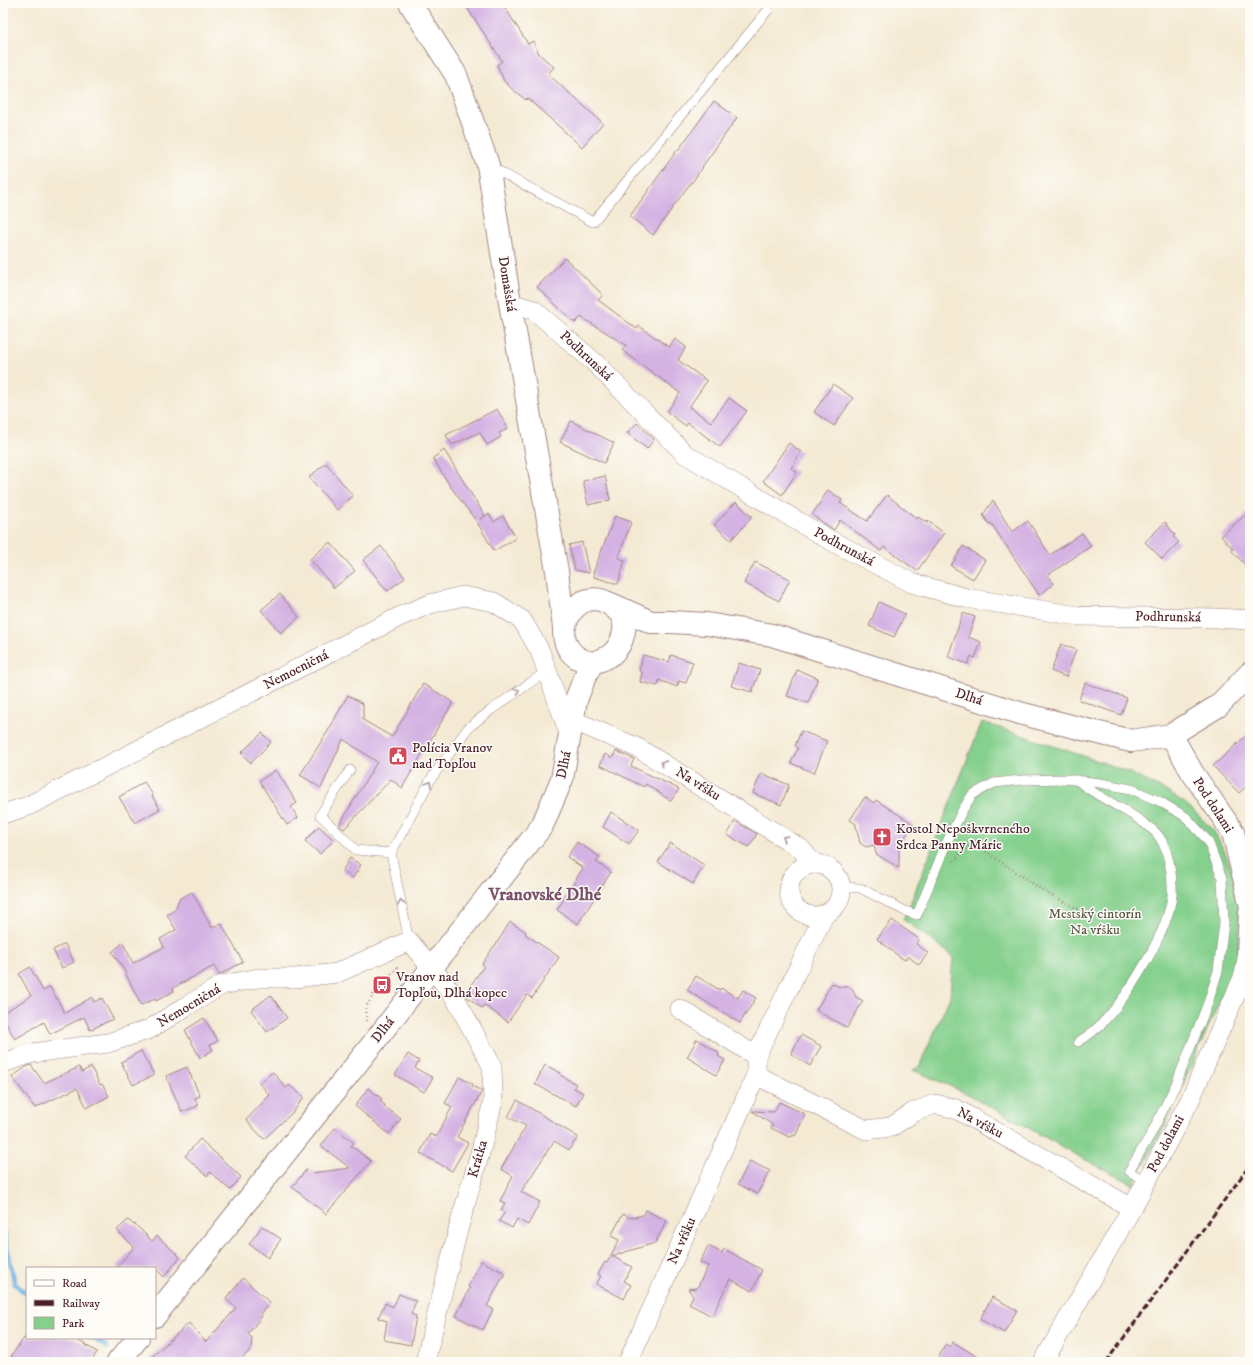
<svg xmlns="http://www.w3.org/2000/svg" width="1253" height="1365" font-family="'IM FELL DW Pica',serif">
  <rect width="100%" height="100%" fill="#fdfcf7"/>
  <filter id="ink" filterUnits="userSpaceOnUse"><feTurbulence type="fractalNoise" baseFrequency=".025" numOctaves="2"/><feDisplacementMap in="SourceGraphic" scale="8" xChannelSelector="R" yChannelSelector="G"/><feConvolveMatrix kernelMatrix="1 2 1 2 8 2 1 2 1" color-interpolation-filters="sRGB"/></filter>
  <filter id="wash" filterUnits="userSpaceOnUse"><feTurbulence type="fractalNoise" baseFrequency=".012" numOctaves="4" result="noise"/><feDisplacementMap in="SourceGraphic" scale="16" xChannelSelector="R" yChannelSelector="G"/><feGaussianBlur stdDeviation="0.9" result="paint"/><feColorMatrix in="noise" values="0 0 0 0 0 0 0 0 0 0 0 0 0 0 0 0 0 1.4 0 .05"/><feComposite in="paint" operator="in"/></filter>
  <g filter="url(#wash)">
    <rect width="100%" height="100%" fill="#f4ead4"/>
    <path fill="#85d08d" stroke="#68785c" d="M982,722L1104,763L1130,773L1164,790L1185,803L1197,814L1213,830L1225,852L1230,866L1241,905L1238,953L1227,984L1164,1128L1133,1184L1082,1158L968,1094L913,1070L919,1067L950,997L953,956L903,919L909,907Z"/>
    <g fill="none" stroke-linecap="round" stroke-linejoin="round">
      <g stroke="#6db0e2" stroke-width="5">
        <path d="M3,1230L15,1284L27,1294"/>
        <path d="M94,1338L107,1347"/>
      </g>
    </g>
    <g id="blocks">
      <g fill="#d4b2e3">
        <path d="M464,3H502L528,44L533,41L539,54L554,67L548,74L603,123L582,147L527,98L526,100L513,90L504,81L497,65L502,61Z"/>
        <path d="M714,101L737,118L702,167H703L690,185H689L653,235L630,216L678,149H679Z"/>
        <path d="M565,258L603,295L598,300L637,329L639,326L669,347L675,339L686,347L678,360L707,381L689,407L711,422L729,398L747,411L720,447L688,423L686,426L667,412L680,393L622,350L626,345L581,317L575,323L537,287Z"/>
        <path d="M833,384L853,398L834,426L814,412Z"/>
        <path d="M497,409L508,429L499,433L501,437L487,445L480,432L452,445L446,435Z"/>
        <path d="M571,421L614,443L604,463L560,442Z"/>
        <path d="M637,423L654,439L647,449L627,433Z"/>
        <path d="M789,443L801,452L791,468L797,472L782,495L763,481Z"/>
        <path d="M444,450L485,516L480,519L489,514L494,522L503,516L516,538L494,551L477,522L450,486L433,458Z"/>
        <path d="M326,463L353,496L337,510L309,477Z"/>
        <path d="M605,476L610,500L588,505L583,481Z"/>
        <path d="M828,490L842,500L840,503L867,521L887,495L917,519L918,517L927,523L928,521L944,533L917,571L884,547L881,551L840,520L834,530L812,515Z"/>
        <path d="M993,500L1012,532L1028,521L1050,555L1082,533L1091,546L1048,575L1054,584L1039,595L991,523L989,524L983,515Z"/>
        <path d="M736,502L752,517L731,540L714,525Z"/>
        <path d="M1250,511V570L1231,550L1233,549L1221,536Z"/>
        <path d="M615,516L631,522L618,558L625,560L618,584L594,577L595,573H593Z"/>
        <path d="M1165,522L1175,535L1173,537L1179,542L1162,559L1145,542Z"/>
        <path d="M330,542L355,571L334,588L310,559Z"/>
        <path d="M582,542L589,573L575,570L569,545Z"/>
        <path d="M381,546L405,578L387,591L363,560Z"/>
        <path d="M963,546L985,560L973,579L951,566Z"/>
        <path d="M755,562L790,579L779,601L744,583Z"/>
        <path d="M280,594L299,617L281,633L261,610Z"/>
        <path d="M879,602L905,614L894,637L869,626Z"/>
        <path d="M963,613L975,617L968,637L981,642L975,658L971,656L968,664L948,657Z"/>
        <path d="M1061,644L1076,650L1066,677L1051,671Z"/>
        <path d="M643,655L669,662L671,655L693,662L686,683L679,681L677,687L659,680L658,686L640,682L642,672L639,671Z"/>
        <path d="M739,663L760,670L752,692L731,686Z"/>
        <path d="M797,670L818,678L808,703L787,696Z"/>
        <path d="M1085,683L1127,698L1121,715L1079,700Z"/>
        <path d="M423,684L453,702L402,788L391,779L344,829L339,825L377,762L343,739L321,788L300,775L328,731L348,695L363,704V720L392,737Z"/>
        <path d="M801,731L827,741L814,773L791,763L798,748L795,746Z"/>
        <path d="M1250,732V783L1239,793L1213,766Z"/>
        <path d="M262,733L271,742L251,763L241,753Z"/>
        <path d="M616,751L634,759L631,766L679,789L671,801L646,784L644,787L600,765L605,754L612,758Z"/>
        <path d="M276,770L297,803L291,807L298,818L287,825L259,781Z"/>
        <path d="M761,773L789,785L781,805L753,793Z"/>
        <path d="M144,782L153,795L152,796L160,809L135,823L119,797Z"/>
        <path d="M865,797L874,803L876,800L913,824L899,847V868L876,854L874,845L866,847L860,843L856,827V824L850,820Z"/>
        <path d="M611,812L639,830L629,844L603,827Z"/>
        <path d="M735,821L757,834L749,847L727,835Z"/>
        <path d="M319,826L334,840L320,854L305,841Z"/>
        <path d="M577,842L600,857L596,862L611,872L578,924L557,910L583,868L567,857Z"/>
        <path d="M670,843L704,865L693,884L658,862Z"/>
        <path d="M350,858L361,865L353,878L342,871Z"/>
        <path d="M192,892L212,928L221,923L243,962L219,975L214,966L173,988L174,991L156,1001L155,999L141,1005L123,968L112,952L123,943L133,963L164,947L160,939L176,930L167,915L175,910L179,899Z"/>
        <path d="M892,920L916,937L919,940L916,944L928,953L919,965L908,956L905,960L900,957L877,939Z"/>
        <path d="M510,922L526,932L525,934L559,957L532,998L527,995L508,1022L484,1005L482,1008L467,997L465,993L484,966L482,964L494,946H495Z"/>
        <path d="M65,944L74,962L62,968L53,950Z"/>
        <path d="M30,967L43,991L50,987L65,1013L92,997L94,1002L102,998L113,1019L90,1030L84,1017L50,1034L44,1022L15,1039L3,1018V1013L31,996L19,974Z"/>
        <path d="M696,976L720,990L721,988L738,998L743,990L756,998L740,1023L687,990Z"/>
        <path d="M832,983L839,987H848L852,989L856,997L863,1001L847,1028L816,1010Z"/>
        <path d="M271,995L287,1018L267,1032L251,1010Z"/>
        <path d="M204,1018L218,1041L210,1045L213,1050L200,1058L185,1030Z"/>
        <path d="M801,1035L821,1046L810,1066L791,1054Z"/>
        <path d="M697,1039L719,1053L718,1056L725,1060L716,1075L687,1057Z"/>
        <path d="M141,1051L154,1075L133,1085L121,1062Z"/>
        <path d="M408,1054L419,1061L415,1068L433,1078L424,1092L395,1075Z"/>
        <path d="M31,1065L44,1083L79,1067L82,1072L91,1067L100,1085L102,1084L109,1096L87,1108L77,1088L35,1108L12,1077L26,1067Z"/>
        <path d="M545,1065L561,1073L560,1075L576,1084L574,1088L583,1093L576,1106L535,1084Z"/>
        <path d="M187,1067L200,1096L195,1098L198,1106L182,1112L166,1076Z"/>
        <path d="M273,1072L286,1088L289,1085L304,1097L293,1112L264,1139L246,1120L270,1095L259,1083Z"/>
        <path d="M459,1077L473,1084L472,1086L482,1091L457,1137L468,1143L452,1171L420,1153L430,1134L436,1137L452,1107L445,1103Z"/>
        <path d="M368,1088L382,1099L380,1101L385,1105L384,1106L401,1119L389,1134L355,1106Z"/>
        <path d="M517,1100L578,1137L569,1150L554,1141L521,1192L540,1202L528,1225L517,1219L512,1228L499,1221L505,1212L501,1210L505,1203L500,1201L513,1176L501,1169L526,1126L508,1117Z"/>
        <path d="M779,1102L805,1114L796,1135L789,1137L771,1128L773,1125L752,1111L774,1112Z"/>
        <path d="M335,1128L354,1143L351,1146L371,1161L326,1214L292,1187L307,1169L312,1173L350,1168L321,1146Z"/>
        <path d="M200,1139L241,1177L230,1190L210,1172L207,1176L185,1156Z"/>
        <path d="M750,1161L770,1171L757,1194L738,1184Z"/>
        <path d="M645,1210L667,1221L655,1243L612,1256L632,1267L624,1281L631,1285L624,1299L596,1284L601,1276L598,1274L605,1262L607,1263L619,1240L611,1236L623,1214L630,1218L643,1215Z"/>
        <path d="M128,1220L134,1225L135,1224L152,1241L157,1236L180,1257L164,1277L155,1268H116L134,1247L117,1230Z"/>
        <path d="M262,1226L281,1239L268,1258L249,1244Z"/>
        <path d="M708,1246L722,1253L724,1249L762,1270L752,1291L730,1279L712,1316L689,1304L693,1296L688,1289L697,1288L708,1266L700,1262Z"/>
        <path d="M481,1261L505,1273L487,1306L493,1309L483,1330L456,1316L470,1288L468,1287Z"/>
        <path d="M243,1278L270,1303L260,1314L262,1316L248,1334L252,1338L251,1349L239,1362H146L189,1323L206,1342L236,1308L226,1299Z"/>
        <path d="M399,1294L416,1301L411,1314L416,1316L411,1345L384,1340L387,1321L378,1318L385,1303L393,1307Z"/>
        <path d="M992,1297L1017,1310L1004,1333L980,1319Z"/>
        <path d="M24,1338H74L97,1352L91,1362H9L13,1357L11,1356Z"/>
        <path d="M953,1342L986,1362H936L946,1344L950,1347Z"/>
      </g>
    </g>
  </g>
  <g filter="url(#ink)">
    <use href="#blocks" fill-opacity="0" stroke="#9f8480" stroke-width="1"/>
    <g fill="none" stroke-linecap="round" stroke-linejoin="round">
      <g stroke="#9f8480" stroke-width="10">
        <g id="service">
          <path d="M491,167L593,222L768,10"/>
          <path d="M350,770L320,815L356,850L391,853"/>
          <path d="M1077,780C1097,798 1124,807 1145,824C1149,827 1154,830 1157,834C1169,848 1173,877 1172,895C1169,930 1130,993 1106,1019C1098,1028 1088,1036 1078,1042"/>
          <path d="M841,887L860,888L905,911L917,915L946,844L962,811L972,795L994,783L1022,780L1065,779L1100,783L1131,789L1159,801L1186,817L1208,841L1222,878L1224,923L1218,971L1208,1003L1176,1084L1152,1132L1129,1171L1146,1182"/>
          <path d="M409,941L391,853L431,779L468,728L491,710L547,671"/>
        </g>
      </g>
      <g stroke="#9f8480" stroke-width="20">
        <g id="minor">
          <path d="M510,303L534,310L594,362L685,454L826,538L912,583L966,598L1078,616L1217,618L1250,620"/>
          <path d="M572,720L638,748L800,848L814,864"/>
          <path d="M3,814L28,806L401,616L430,604L463,596L494,602L522,620L540,651L570,736"/>
          <circle cx="815" cy="890" r="26"/>
          <path d="M680,1009L756,1056"/>
          <path d="M3,1063L33,1053L108,1043L150,1029L185,1007L222,985L259,978H295L337,973L409,941L453,994L492,1066L493,1101L482,1146L458,1230L425,1362"/>
          <path d="M756,1075L866,1130L891,1127L914,1112L935,1104L956,1109L1132,1208"/>
          <path d="M628,1362L756,1075V1056L824,915"/>
          <path d="M1043,1362L1132,1208L1190,1100L1244,975L1248,953"/>
        </g>
      </g>
      <g stroke="#9f8480" stroke-width="24">
        <g id="tertiary">
          <path d="M410,3L456,75L488,165L510,303L557,571L564,628"/>
          <path d="M611,604L651,622H670L707,624L772,635L1023,714L1131,741L1171,735L1218,706L1250,673"/>
          <path d="M1171,735L1192,772L1233,832L1250,903"/>
          <path d="M1248,953L1250,912"/>
          <path d="M155,1316L371,1046L542,826L562,779L576,700L584,679L592,663C599,661 606,659 612,654C623,644 630,623 618,611C577,569 535,652 592,663"/>
          <path d="M118,1362L138,1338"/>
        </g>
      </g>
      <g stroke="#9f8480" stroke-width="2.5" stroke-dasharray="1 3" stroke-linecap="butt">
        <path d="M954,861L969,845L982,849L1047,893L1082,911"/>
        <path d="M367,1021L366,1007L375,992L398,967"/>
      </g>
      <use href="#service" stroke="#fff" stroke-width="9"/>
      <use href="#minor" stroke="#fff" stroke-width="19"/>
      <use href="#tertiary" stroke="#fff" stroke-width="22"/>
      <path stroke="#4a1f2b" stroke-width="3" stroke-dasharray="6 3" stroke-linecap="butt" d="M1106,1362L1250,1165"/>
    </g>
    <defs><path id="oneway-chevron" d="M-2-3.5L2.5 0L-2 3.5" fill="none" stroke-width="1.6" stroke-linecap="round" stroke-linejoin="round"/></defs>
    <g stroke="#ae9aa0">
      <use href="#oneway-chevron" transform="translate(517 691) rotate(-35)"/>
      <use href="#oneway-chevron" transform="translate(663 763) rotate(-148)"/>
      <use href="#oneway-chevron" transform="translate(429 784) rotate(-61)"/>
      <use href="#oneway-chevron" transform="translate(785 838) rotate(-148)"/>
      <use href="#oneway-chevron" transform="translate(401 903) rotate(-102)"/>
    </g>
  </g>
  <defs>
    <g id="civic-square" transform="scale(1)"><rect x="-9" y="-9" width="18" height="18" rx="4" fill="#d1495b" stroke="#fdfcf7"/><path d="M-.6-6.5H3V-4.5H.6V-3L4-1V1h2V6H-6V1h2V-1L-.6-3ZM-1.2 2.5V6h2.4V2.5Z" fill="#fff"/></g>
    <g id="church-square" transform="scale(1)"><rect x="-9" y="-9" width="18" height="18" rx="4" fill="#d1495b" stroke="#fdfcf7"/><path d="M-1.2-6h2.4v3.5h3.3v2.4h-3.3V6h-2.4V-.1h-3.3v-2.4h3.3Z" fill="#fff"/></g>
    <g id="bus-square" transform="scale(1)"><rect x="-9" y="-9" width="18" height="18" rx="4" fill="#d1495b" stroke="#fdfcf7"/><path d="M-5-6H5V4H4V6H2V4H-2V6H-4V4H-5ZM-3.5-4V0h7V-4ZM-3.5 1.2v1.5H-2V1.2ZM2 1.2v1.5H3.5V1.2Z" fill="#fff"/></g>
  </defs>
  <g fill-rule="evenodd">
    <use href="#civic-square" x="398" y="756"/>
    <use href="#church-square" x="882" y="837"/>
    <use href="#bus-square" x="382" y="985"/>
  </g>
  <g text-anchor="middle" dominant-baseline="central" stroke-width="3" stroke-linejoin="round" paint-order="stroke">
    <g font-size="14" fill="#4a1f2b" stroke="#fdfcf7">
      <text transform="translate(507 284) rotate(81)">Domašská</text>
      <text transform="translate(586 356) rotate(43)">Podhrunská</text>
      <text transform="translate(844 547) rotate(28)">Podhrunská</text>
      <text transform="translate(1168 617) rotate(1)">Podhrunská</text>
      <text transform="translate(296 670) rotate(-27)">Nemocničná</text>
      <text transform="translate(969 697) rotate(18)">Dlhá</text>
      <text transform="translate(564 765) rotate(-78)">Dlhá</text>
      <text transform="translate(698 784) rotate(32)">Na vŕšku</text>
      <text transform="translate(1213 805) rotate(57)">Pod dolami</text>
      <text transform="translate(189 1006) rotate(-31)">Nemocničná</text>
      <text transform="translate(383 1030) rotate(-52)">Dlhá</text>
      <text transform="translate(980 1123) rotate(28)">Na vŕšku</text>
      <text transform="translate(1166 1144) rotate(-62)">Pod dolami</text>
      <text transform="translate(478 1159) rotate(-74)">Krátka</text>
      <text transform="translate(682 1241) rotate(-66)">Na vŕšku</text>
    </g>
    <g font-size="14" fill="#4a1f2b" stroke="#fdfcf7" text-anchor="start">
      <text x="412" y="748">Polícia Vranov<tspan x="412" dy="16">nad Topľou</tspan></text>
      <text x="896" y="829">Kostol Nepoškvrneného<tspan x="896" dy="16">Srdca Panny Márie</tspan></text>
      <text x="396" y="977">Vranov nad<tspan x="396" dy="16">Topľou, Dlhá kopec</tspan></text>
    </g>
    <g font-size="14" fill="#5c5448" stroke="#fdfcf7">
      <text x="1095" y="914">Mestský cintorín<tspan x="1095" dy="16">Na vŕšku</tspan></text>
    </g>
    <g font-size="18" font-weight="bold" fill="#7a526b" stroke="#fdfcf7">
      <text x="545" y="895">Vranovské Dlhé</text>
    </g>
  </g>
  <rect width="1253" height="1365" fill="none" stroke="#fdfcf7" stroke-width="16"/>
  <rect x="26" y="1267" width="130" height="72" fill="#fdfcf7" stroke="#b5a4a5"/>
  <rect x="34" y="1280" width="20" height="6" fill="#ffffff" stroke="#b5a4a5"/>
  <text x="62" y="1287" font-size="12" fill="#4a1f2b">Road</text>
  <rect x="34" y="1300" width="20" height="6" fill="#4a1f2b" stroke="#b5a4a5"/>
  <text x="62" y="1307" font-size="12" fill="#4a1f2b">Railway</text>
  <rect x="34" y="1317" width="20" height="12" fill="#85d08d" stroke="#b5a4a5"/>
  <text x="62" y="1327" font-size="12" fill="#4a1f2b">Park</text>
</svg>
